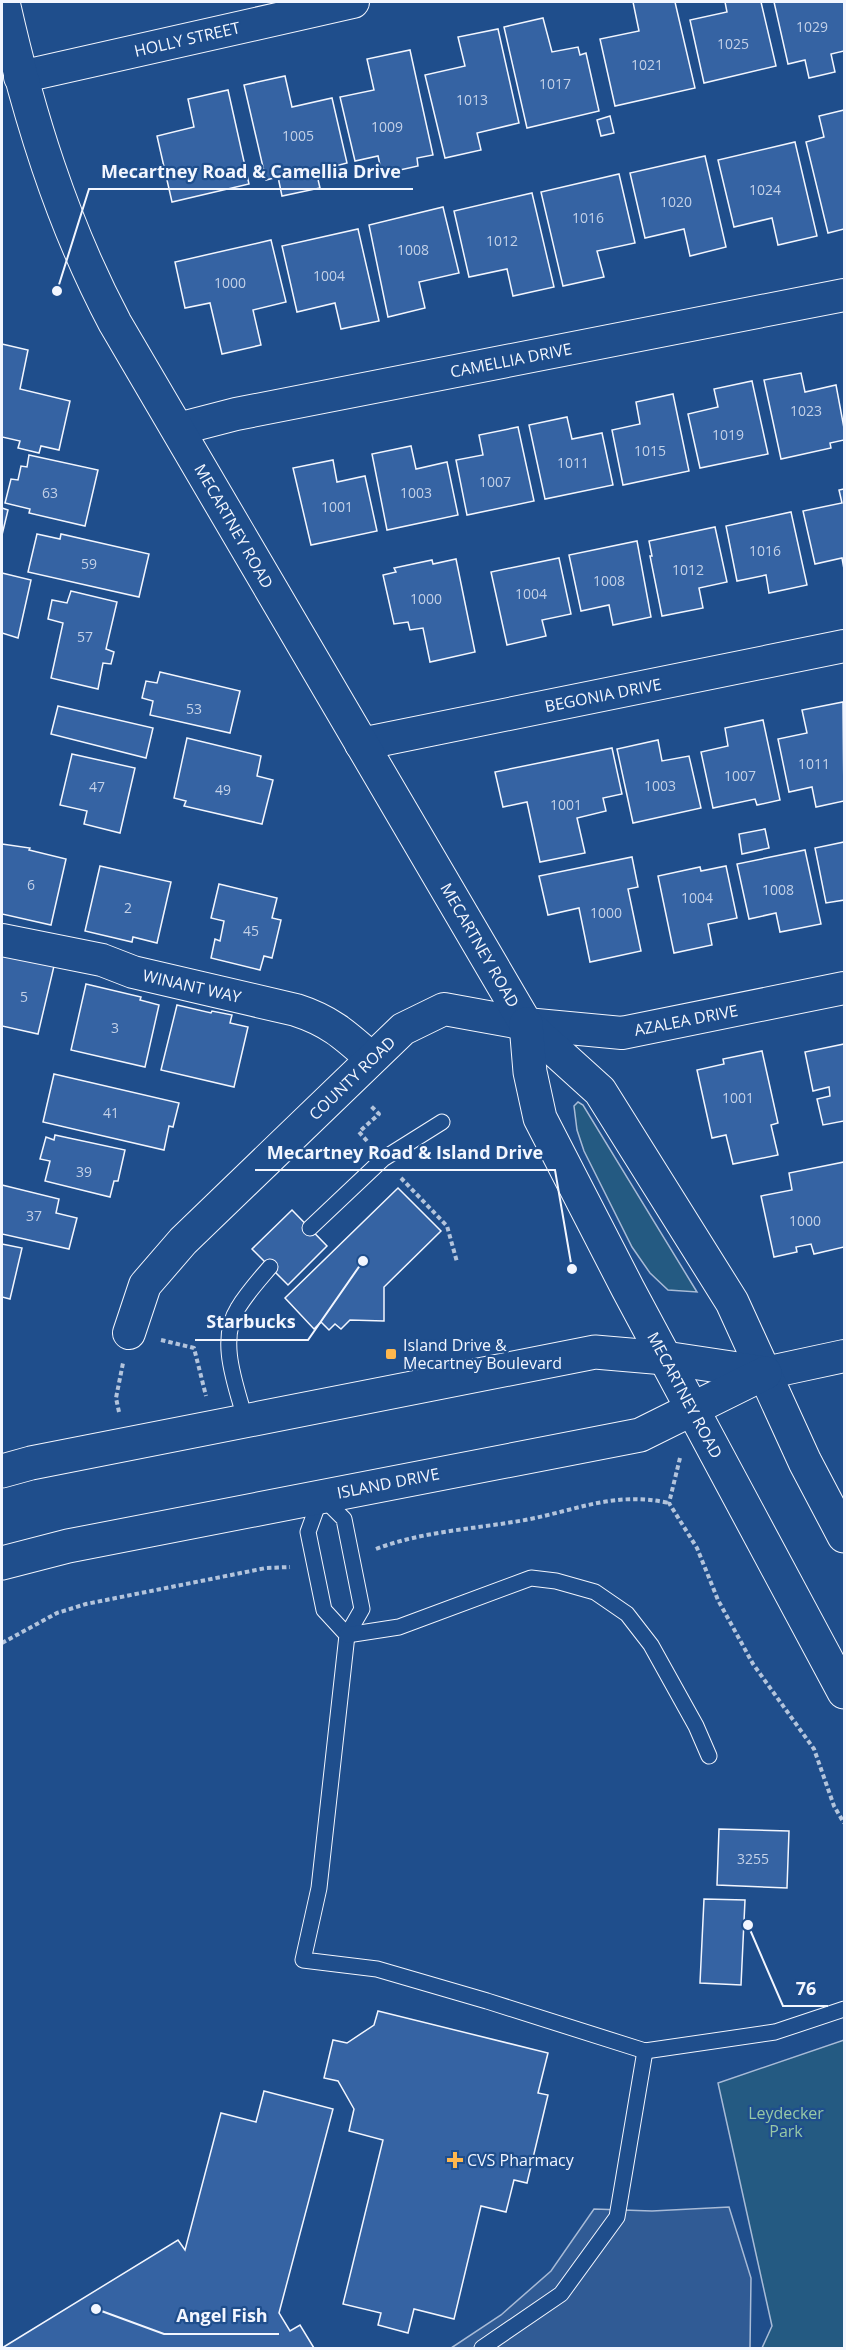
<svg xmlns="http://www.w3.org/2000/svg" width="846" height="2350" font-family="'Open Sans',sans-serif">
  <rect width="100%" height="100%" fill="#1f4e8c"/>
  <g fill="#245a82" stroke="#a8bbd7" stroke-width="1.5">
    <path d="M578,1102L583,1105L697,1292L668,1290L650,1273L632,1247L584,1151L577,1130L574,1106Z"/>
    <path d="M844,2040V2348H762L772,2326L718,2083Z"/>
  </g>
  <path fill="#305b95" stroke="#a8bbd7" stroke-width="1.5" d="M729,2207L751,2278L750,2348H451L501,2315L551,2271L594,2209L652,2211Z"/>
  <g fill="#3563a3" stroke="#f2f6ff" stroke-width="1.5">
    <path d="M633,2H675L695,88L615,106L600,39L639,31Z"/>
    <path d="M725,2H761L776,66L704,83L690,20L727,12Z"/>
    <path d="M774,2H844V51L831,54L835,72L809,78L805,60L788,64Z"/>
    <path d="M543,18L552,52L578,47L580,55L586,53L599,111L527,128L504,27Z"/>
    <path d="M498,29L519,123L477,133L481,150L445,158L425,75L465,66L458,37Z"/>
    <path d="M410,50L433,155L417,158L418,166L382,174L378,156L355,161L340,97L374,90L367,59Z"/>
    <path d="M285,76L292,107L332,98L347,163L316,171L320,188L282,196L278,177L266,180L244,85Z"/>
    <path d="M228,90L249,184L172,202L157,136L194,127L188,99Z"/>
    <path d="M844,110V229L828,233L806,142L824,137L819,116Z"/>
    <path d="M610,116L614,133L601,136L597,120Z"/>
    <path d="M795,142L817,236L778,245L772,218L734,227L718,160Z"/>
    <path d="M705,156L726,247L690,256L684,229L645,238L630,173Z"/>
    <path d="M619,174L635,243L597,251L604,277L563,286L541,192Z"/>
    <path d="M532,193L554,287L513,296L507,269L469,277L454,211Z"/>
    <path d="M443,207L459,273L419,282L425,308L388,317L369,225Z"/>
    <path d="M358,229L379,321L341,329L335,303L297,312L282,246Z"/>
    <path d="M271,240L286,302L253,310L261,345L222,354L210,303L185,308L175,262Z"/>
    <path d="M2,344L28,350L20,389L70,401L59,450L41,446L39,453L18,448L20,441L2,437Z"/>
    <path d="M801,373L805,392L836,385L844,428V440L830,443L831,448L781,459L764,380Z"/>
    <path d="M752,381L768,454L700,468L688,414L718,407L714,389Z"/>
    <path d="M673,394L689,471L623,485L612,430L640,424L636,402Z"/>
    <path d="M567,417L572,439L602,433L613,485L545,499L529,425Z"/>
    <path d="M518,427L534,501L467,515L456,460L483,455L479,435Z"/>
    <path d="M411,446L416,469L447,462L458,515L387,530L372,454Z"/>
    <path d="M29,455L98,470L85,526L29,513L30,509L5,503L11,479L18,480L21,466L27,467Z"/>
    <path d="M333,460L337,482L365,476L377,531L311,545L293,468Z"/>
    <path d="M844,489V569L842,558L815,564L803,511L842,503L839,490Z"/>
    <path d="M2,508L8,510L2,535Z"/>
    <path d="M791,512L807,585L769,593L766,575L737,581L726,526Z"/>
    <path d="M715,527L727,582L699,588L703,608L662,616L650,556H652L649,541Z"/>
    <path d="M37,534L60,539L61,534L149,554L139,597L28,572Z"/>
    <path d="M637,541L651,617L613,625L609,605L581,611L569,555Z"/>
    <path d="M559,558L571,614L542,620L546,636L507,645L491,572Z"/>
    <path d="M456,559L475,652L430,662L423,628L410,630L408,622L394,624L383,575L396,572L394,568L432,560L433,564Z"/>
    <path d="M2,573L31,580L18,638L2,633Z"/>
    <path d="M71,591L117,602L106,649L114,652L111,664L103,663L98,689L51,678L63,623L48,619L52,600L67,603Z"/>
    <path d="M160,672L240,691L230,733L150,715L153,701L142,698L146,681L157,683Z"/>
    <path d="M843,702L844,801L816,807L812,787L789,792L778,739L807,733L802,710Z"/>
    <path d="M58,706L153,728L146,758L51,734Z"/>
    <path d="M763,720L780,800L757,805L755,799L713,808L701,752L728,746L725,728Z"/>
    <path d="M187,738L261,756L257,776L273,780L262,824L184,806L186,801L174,798Z"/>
    <path d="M658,740L662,761L689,756L701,808L633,823L617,749Z"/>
    <path d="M612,748L622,794L603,798L606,811L577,818L585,853L540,862L527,802L503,807L495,772Z"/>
    <path d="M72,754L135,768L120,833L84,824L87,811L60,805Z"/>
    <path d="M765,829L769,848L742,854L739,834Z"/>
    <path d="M844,842V900L826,903L815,848Z"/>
    <path d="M2,844L30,848L29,850L66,859L51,925L2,914Z"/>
    <path d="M805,850L821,924L780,932L776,913L749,919L737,864Z"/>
    <path d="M632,857L638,887L628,889L641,951L590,962L579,908L548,915L539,876Z"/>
    <path d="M100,866L171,882L157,943L133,937L132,942L85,931Z"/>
    <path d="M726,866L737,918L708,924L712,945L674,953L658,876L700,867L701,871Z"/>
    <path d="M219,884L277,898L272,918L281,920L272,958L264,956L260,970L211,958L215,939L220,941L224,921L211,918Z"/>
    <path d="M2,954L54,966L38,1034L2,1026Z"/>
    <path d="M86,984L141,997L140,1000L159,1005L145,1067L71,1050Z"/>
    <path d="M177,1005L211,1013L212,1011L232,1015L230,1023L248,1027L234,1087L161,1070Z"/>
    <path d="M844,1044V1121L823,1125L817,1099L830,1096L829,1087L813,1091L805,1052Z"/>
    <path d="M762,1051L778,1123L771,1125L778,1155L733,1164L726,1135L712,1138L697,1070L724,1064L723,1059Z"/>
    <path d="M54,1074L179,1103L173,1127L169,1126L164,1150L43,1122Z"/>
    <path d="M55,1135L125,1150L118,1181H114L110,1197L45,1181L50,1161L40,1159L46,1137L54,1140Z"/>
    <path d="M844,1162V1247L814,1254L811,1244L796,1247L797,1252L774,1257L761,1196L792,1190L789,1173Z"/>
    <path d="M2,1185L59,1199L56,1213L77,1218L69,1249L2,1234Z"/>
    <path d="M398,1188L441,1231L384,1287V1321L350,1320L341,1329L335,1324L329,1330L321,1322L314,1329L285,1298Z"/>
    <path d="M292,1210L327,1246L288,1285L252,1249Z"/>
    <path d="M2,1244L22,1248L10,1299L2,1297Z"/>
    <path d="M719,1829L789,1831L787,1888L717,1885Z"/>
    <path d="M704,1899L745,1900L741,1985L700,1983Z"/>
    <path d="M378,2011L548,2053L538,2093L548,2095L527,2183L514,2180L506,2212L481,2206L454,2319L414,2309L408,2333L378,2325L381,2313L343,2304L383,2140L349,2131L354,2109L338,2081L324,2078L333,2040L347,2043L374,2025Z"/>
    <path d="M264,2091L333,2109L279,2313L290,2331L300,2325L314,2348H2L178,2240L185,2250L221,2113L256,2122Z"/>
  </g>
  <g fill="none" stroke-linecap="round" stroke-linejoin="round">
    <g stroke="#f2f6ff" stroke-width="17">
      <g id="service">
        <path d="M310,1228L383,1159L442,1122"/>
        <path d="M246,1422C237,1388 217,1341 238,1308C247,1293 259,1280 270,1267"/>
        <path d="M347,1635L324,1610L308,1532L321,1496L344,1519L362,1609L347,1635L319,1888L303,1960L377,1969L487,2001L645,2051L775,2032L844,2009"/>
        <path d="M347,1635L399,1627L531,1578L556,1581L595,1592L627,1614L651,1645L696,1726L709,1756"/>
        <path d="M482,2348L561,2294L617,2217L645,2051"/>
      </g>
    </g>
    <g stroke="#f2f6ff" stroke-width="34">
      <g id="minor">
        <path d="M20,77L353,2"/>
        <path d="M178,429L236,414L844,295"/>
        <path d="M361,744L844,646"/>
        <path d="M2,940L102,960L133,972L296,1010C330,1021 345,1035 371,1058"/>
        <path d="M129,1333L145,1285L183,1241L403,1029L444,1009L526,1024L622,1033L844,988"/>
        <path d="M765,1373L844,1356"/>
      </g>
    </g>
    <g stroke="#f2f6ff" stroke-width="35">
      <g id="secondary">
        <path d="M3,2C28,113 61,221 115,323L526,1024L600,1091L732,1302L805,1462L844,1536"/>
        <path d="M526,1024L530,1072L540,1118L628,1289L844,1692"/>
        <path d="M2,1471L31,1463L595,1352L665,1358L765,1373"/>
        <path d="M2,1563L68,1546L640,1435L765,1373"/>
      </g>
    </g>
    <g stroke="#b3c4dc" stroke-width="4" stroke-dasharray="4.5 3" stroke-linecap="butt">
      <path d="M367,1141L359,1132L379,1114L370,1105"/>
      <path d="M401,1178L447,1226L457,1262"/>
      <path d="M161,1340L194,1348L206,1396"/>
      <path d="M119,1412L116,1398L123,1363"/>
      <path d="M680,1458L669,1503L697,1548L718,1600L753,1664L814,1749L834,1806L844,1823"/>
      <path d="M376,1549C423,1531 475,1529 525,1520C578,1510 614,1491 669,1503"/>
      <path d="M2,1643L57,1613L86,1604L266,1568L290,1567"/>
    </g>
    <use href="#service" stroke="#1f4e8c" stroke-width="15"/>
    <use href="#minor" stroke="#1f4e8c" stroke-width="32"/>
    <use href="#secondary" stroke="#1f4e8c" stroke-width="33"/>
  </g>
  <g fill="#ffb74d" stroke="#1f4e8c" stroke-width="2">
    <rect x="385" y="1348" width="12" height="12" rx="3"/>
    <path d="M452 2151h6v6h6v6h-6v6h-6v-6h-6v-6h6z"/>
  </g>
  <g text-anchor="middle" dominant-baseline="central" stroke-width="4.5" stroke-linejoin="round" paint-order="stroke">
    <g font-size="14" fill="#c3d1e8">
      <text x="812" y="26">1029</text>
      <text x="733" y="43">1025</text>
      <text x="647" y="64">1021</text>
      <text x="555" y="83">1017</text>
      <text x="472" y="99">1013</text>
      <text x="387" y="126">1009</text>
      <text x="298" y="135">1005</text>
      <text x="765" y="189">1024</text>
      <text x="676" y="201">1020</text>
      <text x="588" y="217">1016</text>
      <text x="502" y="240">1012</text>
      <text x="413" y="249">1008</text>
      <text x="329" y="275">1004</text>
      <text x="230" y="282">1000</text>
      <text x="806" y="410">1023</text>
      <text x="728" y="434">1019</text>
      <text x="650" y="450">1015</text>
      <text x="573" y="462">1011</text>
      <text x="495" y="481">1007</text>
      <text x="50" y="492">63</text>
      <text x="416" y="492">1003</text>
      <text x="337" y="506">1001</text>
      <text x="765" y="550">1016</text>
      <text x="89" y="563">59</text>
      <text x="688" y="569">1012</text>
      <text x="609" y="580">1008</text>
      <text x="531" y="593">1004</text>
      <text x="426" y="598">1000</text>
      <text x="85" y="636">57</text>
      <text x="194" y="708">53</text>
      <text x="814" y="763">1011</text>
      <text x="740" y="775">1007</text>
      <text x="660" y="785">1003</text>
      <text x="97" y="786">47</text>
      <text x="223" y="789">49</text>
      <text x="566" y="804">1001</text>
      <text x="31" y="884">6</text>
      <text x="778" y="889">1008</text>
      <text x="697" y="897">1004</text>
      <text x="128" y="907">2</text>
      <text x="606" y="912">1000</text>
      <text x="251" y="930">45</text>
      <text x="24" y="996">5</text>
      <text x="115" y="1027">3</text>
      <text x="738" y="1097">1001</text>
      <text x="111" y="1112">41</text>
      <text x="84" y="1171">39</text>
      <text x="34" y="1215">37</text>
      <text x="805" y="1220">1000</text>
      <text x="753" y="1858">3255</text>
    </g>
    <g font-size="16" fill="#f2f6ff" stroke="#1f4e8c">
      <text transform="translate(187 39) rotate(-13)">HOLLY STREET</text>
      <text transform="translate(511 360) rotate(-11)">CAMELLIA DRIVE</text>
      <text transform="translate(234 526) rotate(60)">MECARTNEY ROAD</text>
      <text transform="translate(603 695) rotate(-11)">BEGONIA DRIVE</text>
      <text transform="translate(480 945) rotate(60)">MECARTNEY ROAD</text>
      <text transform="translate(192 986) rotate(13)">WINANT WAY</text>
      <text transform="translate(686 1020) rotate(-11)">AZALEA DRIVE</text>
      <text transform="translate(352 1078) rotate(-44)">COUNTY ROAD</text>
      <text transform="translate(685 1395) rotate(62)">MECARTNEY ROAD</text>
      <text transform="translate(388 1483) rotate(-11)">ISLAND DRIVE</text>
    </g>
    <g font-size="16" fill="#f2f6ff" stroke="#1f4e8c" text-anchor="start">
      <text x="403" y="1345">Island Drive &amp;<tspan x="403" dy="18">Mecartney Boulevard</tspan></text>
      <text x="467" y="2160">CVS Pharmacy</text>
    </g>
    <g font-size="16" fill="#97c8a6" stroke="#1f4e8c">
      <text x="786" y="2113">Leydecker<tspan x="786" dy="18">Park</tspan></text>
    </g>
  </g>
  <path fill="none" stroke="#f2f6ff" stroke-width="2" d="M57 291L89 189H413M572 1269L555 1170H255M363 1261L308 1340H195M748 1925L783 2006H828M96 2309L164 2334H279"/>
  <g fill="#f2f6ff" stroke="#1f4e8c" stroke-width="2">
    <circle cx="57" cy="291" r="6"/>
    <circle cx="572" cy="1269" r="6"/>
    <circle cx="363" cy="1261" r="6"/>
    <circle cx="748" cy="1925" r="6"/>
    <circle cx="96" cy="2309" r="6"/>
  </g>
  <g font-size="18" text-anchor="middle" font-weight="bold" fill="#f2f6ff" stroke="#1f4e8c" stroke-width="4.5" stroke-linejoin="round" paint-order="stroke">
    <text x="251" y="178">Mecartney Road &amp; Camellia Drive</text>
    <text x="405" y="1159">Mecartney Road &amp; Island Drive</text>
    <text x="251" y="1328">Starbucks</text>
    <text x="806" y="1995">76</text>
    <text x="222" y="2322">Angel Fish</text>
  </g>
  <rect width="846" height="2350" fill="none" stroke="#f2f6ff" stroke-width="6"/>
</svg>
